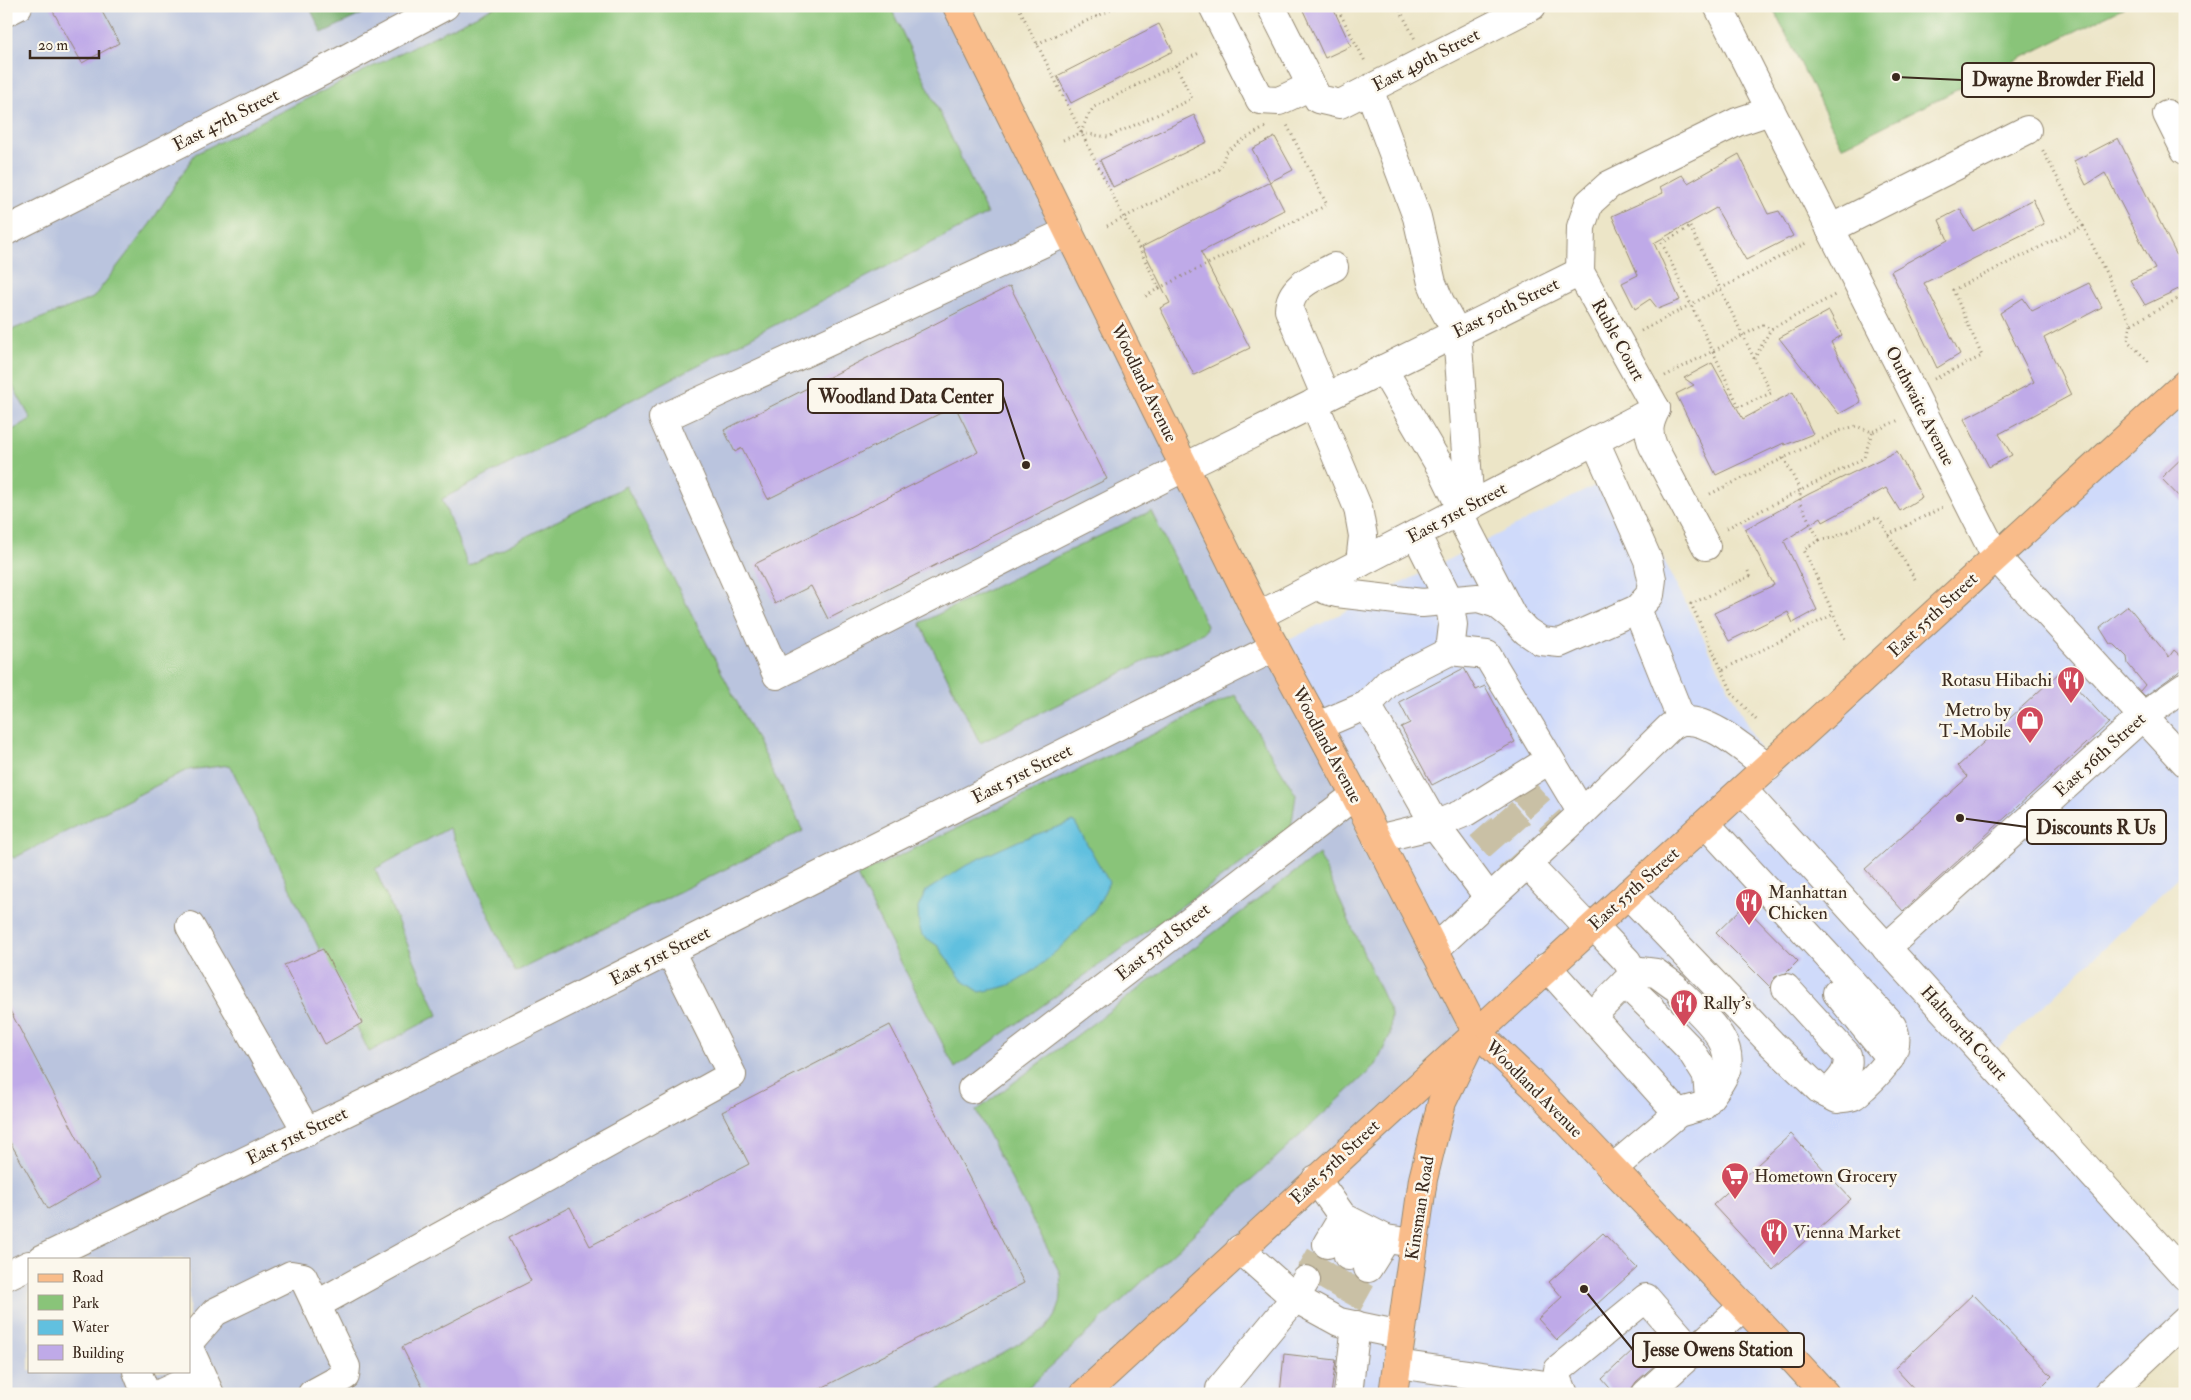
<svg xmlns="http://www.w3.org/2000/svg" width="2191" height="1400" font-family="'IM FELL Double Pica',serif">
  <rect width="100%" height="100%" fill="#fbf7ec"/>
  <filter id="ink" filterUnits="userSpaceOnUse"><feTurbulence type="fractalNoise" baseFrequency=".02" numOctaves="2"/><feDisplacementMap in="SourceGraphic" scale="10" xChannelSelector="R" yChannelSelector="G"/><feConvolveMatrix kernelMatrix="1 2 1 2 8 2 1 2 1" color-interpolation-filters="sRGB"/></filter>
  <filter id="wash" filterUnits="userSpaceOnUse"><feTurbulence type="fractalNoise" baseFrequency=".0096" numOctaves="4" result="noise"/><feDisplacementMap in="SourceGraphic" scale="20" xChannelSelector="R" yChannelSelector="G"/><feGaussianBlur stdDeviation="1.12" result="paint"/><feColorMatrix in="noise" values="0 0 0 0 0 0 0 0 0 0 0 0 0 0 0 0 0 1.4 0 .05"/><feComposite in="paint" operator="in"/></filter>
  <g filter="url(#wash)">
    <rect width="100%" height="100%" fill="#ece5c7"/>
    <path fill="#cfdafa" d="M2185,384V871L1987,1059L2185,1276V1321L2107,1394H1084L1275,647L1620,473L1768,766Z"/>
    <path fill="#bac4de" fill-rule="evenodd" d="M6,6H957L1476,1031L1084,1394H6ZM29,1259H189V1371H29Z"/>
    <g fill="#89c479" stroke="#62774c">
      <path d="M496,6H890L987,214L442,499L468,566L626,486L803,831L515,972L449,828L375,869L438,1015L369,1052L230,765L187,770L14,858L6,853V434L31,419L6,374V332L93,298L150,224L195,154Z"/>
      <path d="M1772,6H2126L1842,147Z"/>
      <path d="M1151,511L1207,626L1204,632L980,743L920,623Z"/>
      <path d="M1235,695L1296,795L1291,828L955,1068L857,876Z"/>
      <path d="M1319,854L1391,1014L1390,1035L1376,1065L1021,1394H931L1046,1328C1063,1306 1062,1300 1060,1273L976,1111Z"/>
    </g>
    <path fill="#6eaa69" stroke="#546a44" d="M309,6H379L322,33Z"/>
    <path fill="#61c0df" stroke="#4e757e" d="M1074,821L1109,882C1105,890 1102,899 1097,906C1079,931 1035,976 1007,986C998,989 989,990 980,992L962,980L938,946L922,935L919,926L918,908L926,891L970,863L1018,841Z"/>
    <g id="blocks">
      <g fill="#bfaae8">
        <path d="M50,6H99L119,43L82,63Z"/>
        <path d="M1301,6H1332L1351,46L1325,58Z"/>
        <path d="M1159,24L1173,51L1071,103L1057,76Z"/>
        <path d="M1194,115L1207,142L1113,187L1100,160Z"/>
        <path d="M1275,137L1293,170L1270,182L1252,149Z"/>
        <path d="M2118,138L2185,272V286L2145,305L2130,280L2155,269L2105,173L2086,185L2074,161Z"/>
        <path d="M1739,154L1768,214L1779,211L1793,236L1746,260L1716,208L1654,243L1680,300L1658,309L1650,299L1635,309L1622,283L1638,275L1612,216L1663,193L1660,187L1682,175L1688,183Z"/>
        <path d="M1270,182L1284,210L1201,252L1250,348L1194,375L1160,308L1170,303L1142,247Z"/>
        <path d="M2033,199L2044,224L1924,283L1960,354L1937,368L1891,271L1948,240L1939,220L1960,209L1973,231Z"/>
        <path d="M2089,283L2102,307L2044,338L2071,395L1999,434L2012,455L1989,467L1964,419L2034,382L2000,313L2023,298L2032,311Z"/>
        <path d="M1010,286L1107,479L828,619L811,586L775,604L755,564L978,452L955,406L768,499L742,448L735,452L724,430Z"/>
        <path d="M1829,311L1842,335L1831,342L1861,402L1839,414L1779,338Z"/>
        <path d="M1712,363L1743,419L1793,392L1813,434L1785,445L1784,443L1716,475L1676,394L1694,385L1684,378Z"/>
        <path d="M1897,451L1922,497L1900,511L1886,488L1823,522L1821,517L1784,541L1817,610L1793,623L1788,612L1729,641L1714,613L1774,585L1745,529L1809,494Z"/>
        <path d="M2185,455V503L2161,478Z"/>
        <path d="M2128,606L2169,657L2174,650L2185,660V666L2176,674L2145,696L2140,691L2145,685L2128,664L2127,657L2115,645L2110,644L2100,628Z"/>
        <path d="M1464,668L1476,690L1485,686L1515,742L1432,785L1401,727L1410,723L1399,702Z"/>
        <path d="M2061,671L2109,723L1903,911L1865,869L1968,777L1958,766Z"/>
        <path d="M1744,906L1798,961L1786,973L1775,977L1771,988L1716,933Z"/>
        <path d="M323,949L362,1023L325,1044L284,965Z"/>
        <path d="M6,1003L99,1179L48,1209L6,1135Z"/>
        <path d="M890,1025L1024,1283L810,1394H426L402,1347L531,1281L509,1238L570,1207L590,1246L749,1164L722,1112Z"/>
        <path d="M1791,1134L1851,1199L1773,1270L1713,1205Z"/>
        <path d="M1603,1233L1637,1268L1557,1340L1538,1319L1562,1297L1549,1282Z"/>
        <path d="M1973,1294L2052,1376L2034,1394H1919L1895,1368Z"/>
        <path d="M1648,1336L1665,1356L1636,1382L1628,1394H1615L1602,1379Z"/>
        <path d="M1284,1354L1336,1360L1331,1394H1280Z"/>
      </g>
    </g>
  </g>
  <g filter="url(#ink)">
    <use href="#blocks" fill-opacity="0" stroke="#948872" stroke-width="1"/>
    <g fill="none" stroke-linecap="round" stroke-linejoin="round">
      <g stroke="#c9c0a5" stroke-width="28" stroke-dasharray="28 14" stroke-linecap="butt">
        <path d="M1521,788L1555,826"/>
        <path d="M1501,811L1531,845"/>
        <path d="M1481,827L1512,862"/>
        <path d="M1306,1280L1327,1244"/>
        <path d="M1327,1293L1348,1256"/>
        <path d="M1348,1304L1368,1268"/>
      </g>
      <g stroke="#948872" stroke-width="30">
        <g id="minor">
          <path d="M1213,6L1260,100L1279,101L1311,86"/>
          <path d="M1271,6L1318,99L1340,104L1532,6"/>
          <path d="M1718,6L1996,557L2185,762"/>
          <path d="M6,12L18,6"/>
          <path d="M1369,89L1417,217L1432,283L1440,302L1457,333L1470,506"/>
          <path d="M2167,114L2185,150"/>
          <path d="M1830,229L2027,130"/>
          <path d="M6,231L323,71L445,6"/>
          <path d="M1069,231L663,418L777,675L1185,467L1580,272"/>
          <path d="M1383,369L1444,473L1462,510"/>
          <path d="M1326,397L1289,310C1290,285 1314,278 1334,267"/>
          <path d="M1314,403L1358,508L1363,536L1360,563"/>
          <path d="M1656,409L1580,272L1581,227L1589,203L1609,185L1737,122L1770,111"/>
          <path d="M1656,409C1649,423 1647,431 1653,446L1706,546"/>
          <path d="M1458,512L1512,616"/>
          <path d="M1416,534L1449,600L1453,625L1450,651"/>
          <path d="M1319,585L1326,590L1337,593L1422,603L1478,598L1497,604L1512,616L1526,631L1541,641L1560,643L1637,609L1650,595L1652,579L1648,560L1595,441"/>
          <path d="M1637,609L1682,721"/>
          <path d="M1258,616L1656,409"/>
          <path d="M1367,705L1435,825L1377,839"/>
          <path d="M1318,726L1367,705L1389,682L1450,651L1487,655L1582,813L1434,950"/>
          <path d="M1743,790L2185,1276"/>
          <path d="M1582,813L1670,727C1675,724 1680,721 1685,721C1711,719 1747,752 1768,767"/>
          <path d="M1527,864L1589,929"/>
          <path d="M1628,894L1771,1043L1820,1090L1837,1099C1842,1098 1848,1098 1853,1096C1857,1094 1861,1089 1865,1086C1881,1071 1904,1049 1892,1026L1706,824"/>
          <path d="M1489,898L1435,825L1466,812L1549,760"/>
          <path d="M190,926L307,1132"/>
          <path d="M1886,948L2143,716L2185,687"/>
          <path d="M1547,967L1678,1113"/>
          <path d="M1632,970L1656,973L1674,986"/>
          <path d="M1625,983L1650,1007"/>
          <path d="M1786,988L1847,1055C1851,1072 1838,1082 1827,1094"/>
          <path d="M1837,993L1890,1058"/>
          <path d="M1657,1015L1690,1049L1707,1076L1709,1097"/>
          <path d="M1592,1016L1631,977L1632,970L1627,961L1593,925"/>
          <path d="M972,1089L1355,795"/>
          <path d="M1612,1169L1678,1113L1703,1106C1710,1097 1718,1087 1723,1077C1741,1045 1701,1014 1681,994"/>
          <path d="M1316,1179L1343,1217L1386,1239L1414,1243"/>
          <path d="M1327,1244L1343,1217"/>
          <path d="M1240,1249L1295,1298L1339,1322L1401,1335"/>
          <path d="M1348,1256L1363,1228"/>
          <path d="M42,1259L388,1092L1275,647"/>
          <path d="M1368,1268L1386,1239"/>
          <path d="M6,1276L29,1265"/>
          <path d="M316,1305L732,1075L670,951"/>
          <path d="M189,1342L215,1312L291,1275L303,1277L346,1367L345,1376L312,1394"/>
          <path d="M189,1348L210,1394"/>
          <path d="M1397,1364L1560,1387"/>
          <path d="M137,1371L146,1394"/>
          <path d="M1220,1389L1295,1298L1306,1280"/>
          <path d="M159,1394L200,1375"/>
          <path d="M1348,1394L1356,1325"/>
          <path d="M1564,1394L1557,1377L1558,1370L1646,1298L1693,1352"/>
          <path d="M1646,1394L1744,1306"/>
          <path d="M2107,1394L2185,1321"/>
        </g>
      </g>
      <g stroke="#948872" stroke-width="30">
        <g id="major">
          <path d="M957,6L1258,616L1355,795L1476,1031L1532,1084L1769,1333L1825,1394"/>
          <path d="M1084,1394C1450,1056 1818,721 2185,384"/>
          <path d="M1393,1394L1423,1179L1442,1102L1469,1046"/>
        </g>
      </g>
      <g stroke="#948872" stroke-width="3" stroke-dasharray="1 4" stroke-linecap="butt">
        <path d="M1018,6L1159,288L1143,298"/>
        <path d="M1336,6L1366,63"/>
        <path d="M1398,6L1415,39"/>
        <path d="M1037,44L1119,6"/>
        <path d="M1081,133L1087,117L1094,107L1199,53"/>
        <path d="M1063,140L1081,133L1108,137L1192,99L1176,65"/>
        <path d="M1107,226L1220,169L1226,152L1241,141L1266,127"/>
        <path d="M2083,226L2131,324L2185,295"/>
        <path d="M1690,227L1771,393L1739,407L1662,243Z"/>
        <path d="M1159,288L1327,205L1286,123"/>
        <path d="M2131,324L2128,341L2151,364"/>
        <path d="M1641,331L1808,242"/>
        <path d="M1754,359L1771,329"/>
        <path d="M1665,376L1763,325L1771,329L1835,295"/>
        <path d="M1934,379L1982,356L1953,290L2083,226L2042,149"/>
        <path d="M1784,458L1800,490V503L1819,540L1804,550L1846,641"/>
        <path d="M1710,494L1839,431L1856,426L1872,432L1899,420"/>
        <path d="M1727,528L1864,458L1872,432"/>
        <path d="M1888,535L1943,507"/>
        <path d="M1819,540L1833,538L1878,517L1915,579"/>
        <path d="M1748,571L1750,576L1691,604L1722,670L1834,614"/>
        <path d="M1722,670L1733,694L1758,722"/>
      </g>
      <use href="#minor" stroke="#fff" stroke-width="28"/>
      <use href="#major" stroke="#f9bc8a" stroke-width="28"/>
    </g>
  </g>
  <defs>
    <g id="restaurant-pin" transform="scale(1.4375)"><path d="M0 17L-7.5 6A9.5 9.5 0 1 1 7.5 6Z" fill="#d1495b" stroke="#fbf7ec"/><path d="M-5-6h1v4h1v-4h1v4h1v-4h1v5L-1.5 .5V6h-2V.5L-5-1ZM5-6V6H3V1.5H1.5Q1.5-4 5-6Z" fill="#fff"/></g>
    <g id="shop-pin" transform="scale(1.4375)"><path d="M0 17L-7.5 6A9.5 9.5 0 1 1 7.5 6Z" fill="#d1495b" stroke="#fbf7ec"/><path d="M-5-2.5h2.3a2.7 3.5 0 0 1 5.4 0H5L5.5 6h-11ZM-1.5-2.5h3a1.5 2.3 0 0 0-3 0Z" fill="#fff"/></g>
    <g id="supermarket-pin" transform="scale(1.4375)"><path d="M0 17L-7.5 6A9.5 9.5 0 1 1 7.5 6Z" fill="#d1495b" stroke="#fbf7ec"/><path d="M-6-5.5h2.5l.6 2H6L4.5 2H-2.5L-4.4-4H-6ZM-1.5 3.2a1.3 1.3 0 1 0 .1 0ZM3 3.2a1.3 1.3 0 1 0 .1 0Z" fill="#fff"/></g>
  </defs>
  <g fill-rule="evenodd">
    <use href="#restaurant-pin" x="2071" y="680"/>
    <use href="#shop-pin" x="2030" y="720"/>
    <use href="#restaurant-pin" x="1749" y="902"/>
    <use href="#restaurant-pin" x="1684" y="1003"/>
    <use href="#supermarket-pin" x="1735" y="1176"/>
    <use href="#restaurant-pin" x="1774" y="1232"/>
  </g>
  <g text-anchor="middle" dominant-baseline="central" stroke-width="5" stroke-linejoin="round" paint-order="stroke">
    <g font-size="18" fill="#3b2a1e" stroke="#fbf7ec">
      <text transform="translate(1426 60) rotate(-27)">East 49th Street</text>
      <text transform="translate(226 120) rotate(-27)">East 47th Street</text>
      <text transform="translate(1506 308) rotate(-26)">East 50th Street</text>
      <text transform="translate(1618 340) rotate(61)">Ruble Court</text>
      <text transform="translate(1144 383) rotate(64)">Woodland Avenue</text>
      <text transform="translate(1920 406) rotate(63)">Outhwaite Avenue</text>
      <text transform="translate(1457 513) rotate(-28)">East 51st Street</text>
      <text transform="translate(1933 615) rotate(-43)">East 55th Street</text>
      <text transform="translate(1327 745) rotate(62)">Woodland Avenue</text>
      <text transform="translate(2100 755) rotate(-42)">East 56th Street</text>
      <text transform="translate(1022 774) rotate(-27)">East 51st Street</text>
      <text transform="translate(1634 889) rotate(-42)">East 55th Street</text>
      <text transform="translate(1163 942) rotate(-38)">East 53rd Street</text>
      <text transform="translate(660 956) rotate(-27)">East 51st Street</text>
      <text transform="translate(1964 1033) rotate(48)">Haltnorth Court</text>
      <text transform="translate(1534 1089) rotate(45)">Woodland Avenue</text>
      <text transform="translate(297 1136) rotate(-26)">East 51st Street</text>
      <text transform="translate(1335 1162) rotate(-43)">East 55th Street</text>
      <text transform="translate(1420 1208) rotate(-81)">Kinsman Road</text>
    </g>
    <g font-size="18" fill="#3b2a1e" stroke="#fbf7ec" text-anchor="start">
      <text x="2052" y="680" text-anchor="end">Rotasu Hibachi</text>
      <text x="2011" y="710" text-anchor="end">Metro by<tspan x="2011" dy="21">T-Mobile</tspan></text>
      <text x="1768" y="892">Manhattan<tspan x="1768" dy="21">Chicken</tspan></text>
      <text x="1703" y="1003">Rally's</text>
      <text x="1754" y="1176">Hometown Grocery</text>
      <text x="1793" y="1232">Vienna Market</text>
    </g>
  </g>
  <path fill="none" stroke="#3b2a1e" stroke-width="2" d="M1896 77L1962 80M1026 465L1003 396M1960 818L2027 827M1584 1289L1633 1350"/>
  <g fill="#3b2a1e" stroke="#fbf7ec" stroke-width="2">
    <circle cx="1896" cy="77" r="5"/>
    <circle cx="1026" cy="465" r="5"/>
    <circle cx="1960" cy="818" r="5"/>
    <circle cx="1584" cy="1289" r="5"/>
  </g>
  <g fill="#fbf7ec" stroke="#3b2a1e" stroke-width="2">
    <rect x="1962" y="63" width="192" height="34" rx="5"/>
    <rect x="808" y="379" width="195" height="34" rx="5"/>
    <rect x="2027" y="810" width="139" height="34" rx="5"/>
    <rect x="1633" y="1333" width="171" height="34" rx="5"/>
  </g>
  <g font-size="19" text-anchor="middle" font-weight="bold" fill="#3b2a1e">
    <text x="2058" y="86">Dwayne Browder Field</text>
    <text x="906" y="403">Woodland Data Center</text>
    <text x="2096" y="834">Discounts R Us</text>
    <text x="1718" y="1356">Jesse Owens Station</text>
  </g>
  <rect width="2191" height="1400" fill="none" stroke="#fbf7ec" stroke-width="25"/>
  <rect x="28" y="1258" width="162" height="115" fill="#fbf7ec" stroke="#aea59a"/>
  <rect x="38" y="1274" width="25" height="8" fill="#f9bc8a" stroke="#aea59a"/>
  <text x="72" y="1282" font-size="15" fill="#3b2a1e">Road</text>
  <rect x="38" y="1295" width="25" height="15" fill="#89c479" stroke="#aea59a"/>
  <text x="72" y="1308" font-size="15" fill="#3b2a1e">Park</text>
  <rect x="38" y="1320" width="25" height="15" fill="#61c0df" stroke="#aea59a"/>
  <text x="72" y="1332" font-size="15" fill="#3b2a1e">Water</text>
  <rect x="38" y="1345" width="25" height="15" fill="#bfaae8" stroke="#aea59a"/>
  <text x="72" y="1358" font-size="15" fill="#3b2a1e">Building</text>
  <path d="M30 50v8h69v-8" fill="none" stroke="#3b2a1e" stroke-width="2.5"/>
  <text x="38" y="50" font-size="15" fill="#3b2a1e" stroke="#fbf7ec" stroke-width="4" paint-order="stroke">20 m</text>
</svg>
